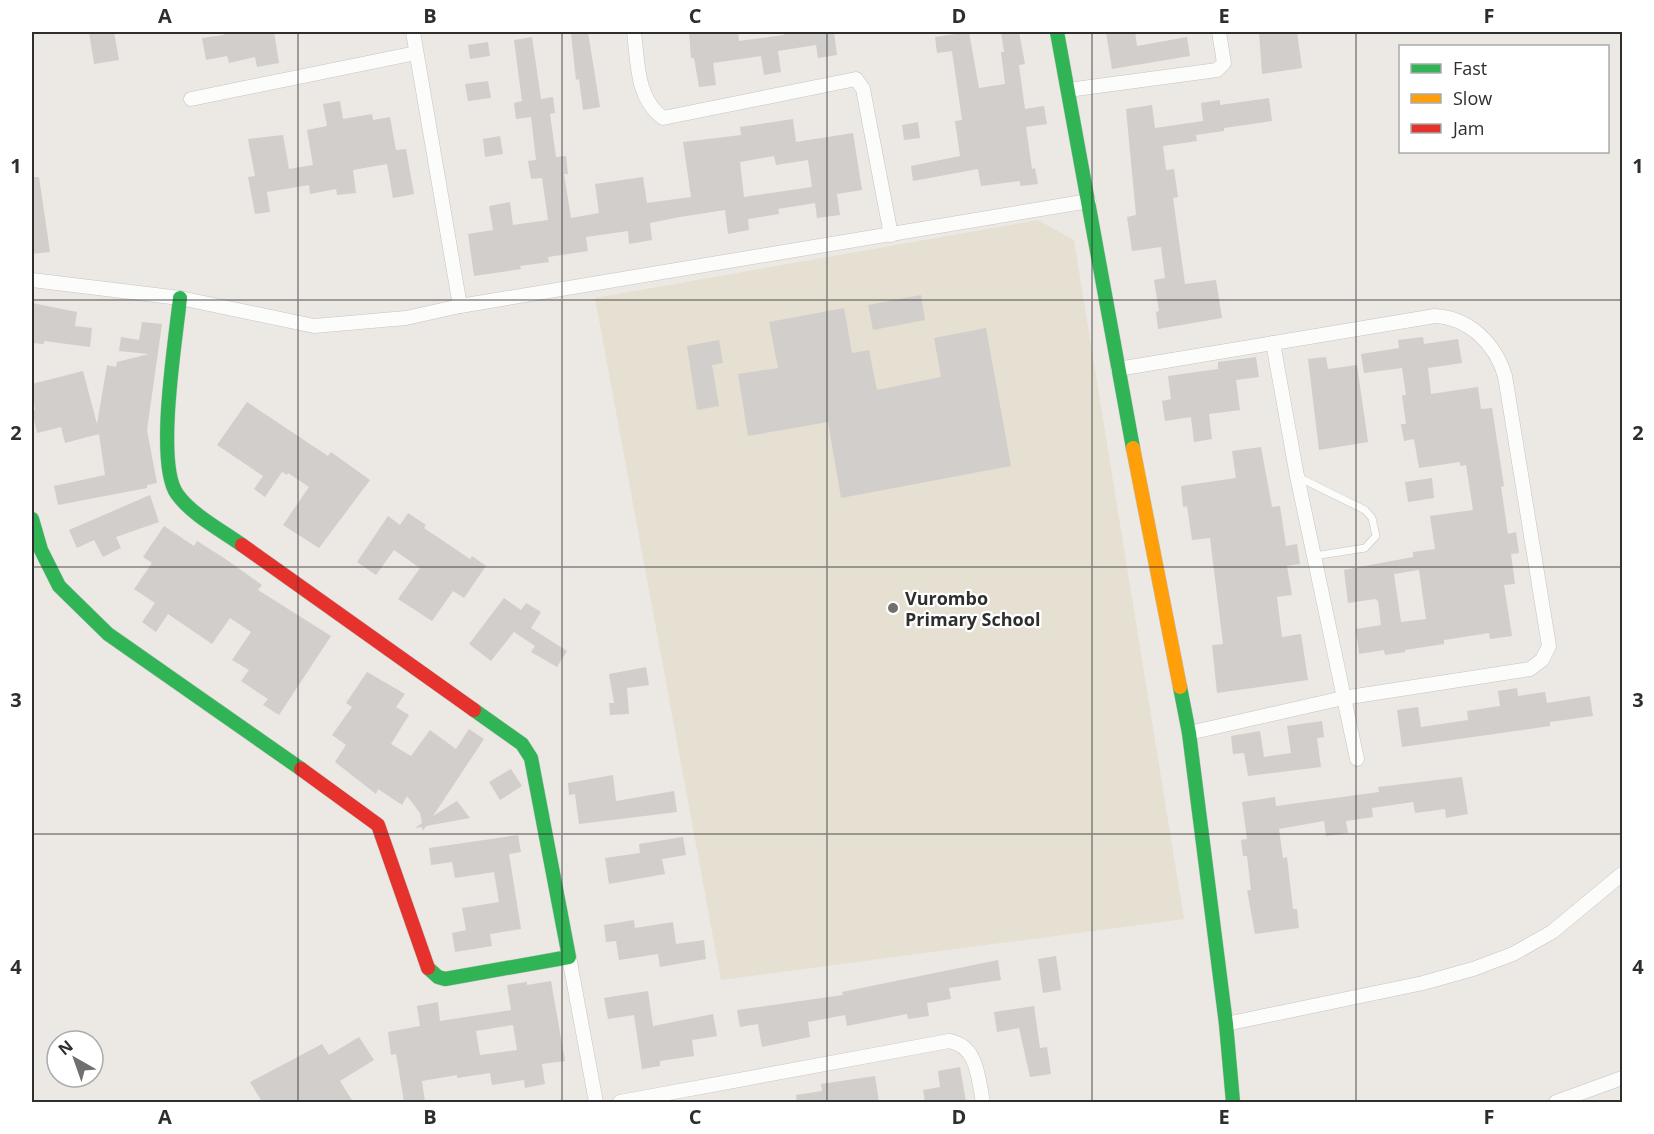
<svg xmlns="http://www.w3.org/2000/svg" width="1654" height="1134" font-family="'Open Sans',sans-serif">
  <rect width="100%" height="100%" fill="#ece8e4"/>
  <path fill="#e6e0d3" d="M1038,220L1074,240L1184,919L721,980L595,298Z"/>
  <g fill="#d1cecb" fill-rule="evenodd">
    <path d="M89,32H114L119,60L94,64Z"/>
    <path d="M223,32H274L279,63L257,67L255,57L229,63L227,56L206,60L202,38L224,35Z"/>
    <path d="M588,32L600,107L583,110L579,79L576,80L571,33Z"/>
    <path d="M689,32H738L739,41L784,35V32H834L837,55L818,58L816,45L778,51L781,72L764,75L761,56L713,63L716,85L699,87L694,58H691Z"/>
    <path d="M969,32L979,88L1005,84L1001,52H1004L1001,32H1019L1025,64L1019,65L1025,109L1044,106L1047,124L1026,127L1032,169L1035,168L1038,184L1020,186V181L981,186L978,169L913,181L911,166L960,156L955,121L962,120L952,51L937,53L935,37Z"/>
    <path d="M1106,32H1135L1137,46L1187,37L1190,56L1112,69Z"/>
    <path d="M1259,32H1297L1302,68L1262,74Z"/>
    <path d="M532,37L541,99L553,97L555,113L550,114L556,157L566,156L568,174H564L571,218L599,213L595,184L643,177L647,203L691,197L683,142L741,135L740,127L793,119L796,142L853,133L862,190L837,194L840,215L817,218L815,203L778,209L779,214L748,219L749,230L728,234L725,210L680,217L650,223L652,240L629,244L628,231L586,237L588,251L548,257L549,262L520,266L521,269L474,276L468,234L493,230L489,206L510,202L513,225L548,220L542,178L531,179L528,161L536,160L531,117L516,119L514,103L522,101L514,40ZM774,156L776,165L808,160L812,187L744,197L740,162Z"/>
    <path d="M488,42L490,56L470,59L468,45Z"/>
    <path d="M488,81L491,98L468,101L465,84Z"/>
    <path d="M1269,98L1272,121L1224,128V131L1196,135L1197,141L1163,146L1166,170L1174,169L1178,197L1173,198L1185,284L1216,280L1222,318L1158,329L1156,312L1159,311L1154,280L1165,278L1161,247L1132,251L1127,217L1136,215L1126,109L1152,105L1155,128L1203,121L1201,103L1220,100V105Z"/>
    <path d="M340,101L343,119L372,114L373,120L390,117L396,150L406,149L414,194L393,198L387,164L353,170L356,193L337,195L336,189L310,194L309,185L267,192L270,212L255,214L248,177L255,176L248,139L283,135L289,169L313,165L307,130L327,126L323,104Z"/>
    <path d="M918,122L920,138L904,140L902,125Z"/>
    <path d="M500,136L503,154L485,157L483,139Z"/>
    <path d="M32,177H39L50,252L32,254Z"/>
    <path d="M921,295L925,320L873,330L868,305Z"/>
    <path d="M32,303L77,312L75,326L92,328L90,347L44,341V344L32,343Z"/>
    <path d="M844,308L852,353L869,350L877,390L941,377L934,338L986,328L1011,466L841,498L828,422L748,436L738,374L778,368L769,322Z"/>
    <path d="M142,322L162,324L147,430L157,483L147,485V488L58,505L54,486L105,475L99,434L65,443L61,427L37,433L32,411L35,410L32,384L83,371L97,424L107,365L116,367L117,362L149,354L119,351L121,337L139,340Z"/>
    <path d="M1423,337L1424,344L1458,339L1462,363L1428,368L1431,394L1478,387L1481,409L1492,408L1504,486L1501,487L1508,534L1516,532L1519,553L1511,554L1515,584L1504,585L1512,636L1490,639L1489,633L1444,640V644L1405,650V652L1385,655L1384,650L1359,654L1356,629L1381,625L1378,601L1375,599L1348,603L1344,570L1413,557V552L1435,549L1430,516L1473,510L1466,465L1460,466V462L1419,468L1414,439L1404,441L1401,424H1406L1402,395H1406L1402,368L1364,373L1361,354L1399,348L1398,340ZM1419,570L1426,619L1401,622L1394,574Z"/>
    <path d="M719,340L723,363L712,365L719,406L697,410L687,346Z"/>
    <path d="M1256,357L1259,377L1236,380L1240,410L1209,414L1212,439L1194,442L1191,417L1165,421L1162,401L1171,399L1168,376L1218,369V362Z"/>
    <path d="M1326,357L1328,369L1357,365L1368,442L1319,450L1308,359Z"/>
    <path d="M247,402L328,456L331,452L370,480L319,548L283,525L309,487L288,473L287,475L282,472L265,497L254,489L263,476L217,445Z"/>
    <path d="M1261,447L1272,507L1280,506L1286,546L1297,544L1300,564L1287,566L1292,595L1277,597L1282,637L1301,634L1308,680L1217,693L1212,645L1223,644L1210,538L1192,540L1187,506L1183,507L1181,486L1236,478L1232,451Z"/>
    <path d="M1432,478L1434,498L1408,502L1405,482Z"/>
    <path d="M150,495L159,522L116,537L121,548L103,557L94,540L77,548L69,530Z"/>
    <path d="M408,513L426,525L424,528L470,559L472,556L486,566L464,598L453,591L432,621L398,599L420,568L394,550L376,575L357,562L388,516L400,525Z"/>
    <path d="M164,526L194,546L197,541L224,558L262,585L258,590L331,636L279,715L263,705L268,699L241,681L249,670L232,660L251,632L230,618L212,644L168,614L156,632L142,622L155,603L134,589L152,563L143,557Z"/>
    <path d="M504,598L521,610L526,603L541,612L531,628L567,651L557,667L531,652L535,646L514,632L491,661L469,644Z"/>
    <path d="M646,667L649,685L627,688L629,714L610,715L609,703H614L609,674Z"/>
    <path d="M367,672L405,694L396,707L409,715L391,744L411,756L430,730L456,749L469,729L484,739L433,816L457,801L470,818L426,826L423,831L422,827L415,828L422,823L420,813L407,796L402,805L378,789L376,794L335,762L346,745L332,735L352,707L346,703Z"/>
    <path d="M1517,688L1518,696L1545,692L1547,703L1590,696L1593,716L1550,722V726L1402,747L1397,710L1418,707L1421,727L1468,720L1467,711L1500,706L1498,691Z"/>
    <path d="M1322,721L1324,737L1317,738L1321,767L1248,776L1244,753L1233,754L1231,736L1260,731L1264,757L1291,753L1287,726Z"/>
    <path d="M511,769L522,786L500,800L489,782Z"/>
    <path d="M613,775L616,801L674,791L677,812L579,824L575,794L569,795L568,783Z"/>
    <path d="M1462,777L1468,814L1446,818L1445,809L1415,813L1413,802L1372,808L1373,817L1346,821L1348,833L1326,836L1324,821L1279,829L1283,858L1287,857L1293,909H1297L1299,928L1255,934L1247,890H1251L1247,856H1243L1241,840L1247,839L1242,802L1275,797L1276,806L1379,792L1378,787Z"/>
    <path d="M518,835L521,852L509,854L521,929L490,934L492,946L455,952L452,933L466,930L462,908L499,902L494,872L455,878L452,862L431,865L429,848Z"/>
    <path d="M683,837L686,855L662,859L665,874L609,884L605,858L640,853L639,844Z"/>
    <path d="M634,920L635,928L673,922L676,944L704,940L706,959L660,967L658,954L619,960L616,941L606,942L604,925Z"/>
    <path d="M1056,956L1061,990L1043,993L1038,959Z"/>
    <path d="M998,960L1001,980L949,988L951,999L927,1003L929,1016L908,1019L907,1014L847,1026L845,1015L808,1022L810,1037L762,1047L758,1024L740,1027L737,1010L843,995L842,992Z"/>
    <path d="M551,981L565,1061L542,1064L545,1084L525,1088L524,1080L492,1085L490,1073L457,1078V1075L422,1081L425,1102H404L396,1054L391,1055L388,1032L420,1026L417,1006L438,1002L440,1021L511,1010L507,985L527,982V985ZM513,1025L517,1050L480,1055L476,1031Z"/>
    <path d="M648,991L653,1026L713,1014L717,1036L692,1040L694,1056L660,1061V1066L642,1069L634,1015L608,1019L604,998Z"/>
    <path d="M1034,1006L1040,1048L1047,1047L1051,1074L1030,1077L1019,1028L997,1032L994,1012Z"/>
    <path d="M359,1037L374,1060L340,1081L353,1102H262L250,1082L322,1044L329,1055Z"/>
    <path d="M960,1067L966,1102H925L923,1090L940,1087L938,1071Z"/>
    <path d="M875,1076L879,1102H797L796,1095L822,1091L821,1084Z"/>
  </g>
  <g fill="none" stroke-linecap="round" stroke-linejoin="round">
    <g stroke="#c5c4c5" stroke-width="8">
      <path id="lane" d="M1298,477L1365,510L1372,518L1376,536L1365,548L1314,556"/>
    </g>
    <g stroke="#c5c4c5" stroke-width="15">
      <g id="street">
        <path d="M413,32L460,306"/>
        <path d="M634,32C638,63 636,98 663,118L856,79L863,89L891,235"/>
        <path d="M1068,90L1217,70L1224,63L1219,32"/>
        <path d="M191,99L416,53"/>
        <path d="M32,280L180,298L314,326L406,318L460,306L1089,201"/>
        <path d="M1273,343L1297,476L1357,759"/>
        <path d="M1118,369L1435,316C1469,318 1495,343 1505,376L1549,646L1542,660L1530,669L1343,698L1189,733"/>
        <path d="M569,957L596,1102"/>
        <path d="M1226,1024L1423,983L1473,969L1513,954L1552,932L1622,874"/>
        <path d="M620,1102L949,1041C978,1046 978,1078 983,1102"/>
        <path d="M1556,1102L1622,1078"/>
      </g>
    </g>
    <g stroke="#c5c4c5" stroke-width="15">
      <g id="fast">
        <path d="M1057,32L1133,448"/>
        <path d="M180,298C176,338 155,463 177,494C192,515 221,530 242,545"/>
        <path d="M32,519L41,550L59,586L108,634L301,769"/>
        <path d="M1180,687L1189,733L1226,1024L1233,1102"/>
        <path d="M428,968L438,977L445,979L569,957L531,758L522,744L474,710"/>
      </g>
    </g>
    <g stroke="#c5c4c5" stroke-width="15">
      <path id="slow" d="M1133,448L1180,687"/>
    </g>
    <g stroke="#c5c4c5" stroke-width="15">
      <g id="jam">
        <path d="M242,545L474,710"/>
        <path d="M301,769L378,825L428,968"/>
      </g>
    </g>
    <use href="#lane" stroke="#fcfcfb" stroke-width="7"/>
    <use href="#street" stroke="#fcfcfb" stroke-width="14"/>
    <use href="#fast" stroke="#30b455" stroke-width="14"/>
    <use href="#slow" stroke="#ff9f0a" stroke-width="14"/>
    <use href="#jam" stroke="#e5322d" stroke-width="14"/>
  </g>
  <path fill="none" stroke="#2e2e2e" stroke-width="1.5" stroke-opacity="0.55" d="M298,32V1102M562,32V1102M827,32V1102M1092,32V1102M1356,32V1102M32,300H1622M32,567H1622M32,834H1622"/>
  <circle fill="#706f6e" stroke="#fff" stroke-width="2" cx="893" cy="608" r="6"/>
  <g text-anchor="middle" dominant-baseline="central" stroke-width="4.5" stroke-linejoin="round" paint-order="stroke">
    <g font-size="18" font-weight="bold" fill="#2e2e2e" stroke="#fff" text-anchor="start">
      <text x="905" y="598">Vurombo<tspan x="905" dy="21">Primary School</tspan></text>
    </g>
  </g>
  <rect width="1654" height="1134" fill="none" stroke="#ffffff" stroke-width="66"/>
  <rect x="1399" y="45" width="210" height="108" fill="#ffffff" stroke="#ababab" stroke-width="1.5"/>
  <rect x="1411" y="64" width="30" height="9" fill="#30b455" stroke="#ababab" stroke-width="1.5"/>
  <text x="1453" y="75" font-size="18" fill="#2e2e2e">Fast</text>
  <rect x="1411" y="94" width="30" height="9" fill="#ff9f0a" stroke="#ababab" stroke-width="1.5"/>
  <text x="1453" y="105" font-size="18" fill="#2e2e2e">Slow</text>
  <rect x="1411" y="124" width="30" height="9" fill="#e5322d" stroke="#ababab" stroke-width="1.5"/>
  <text x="1453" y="135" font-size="18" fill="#2e2e2e">Jam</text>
  <g transform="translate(75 1059) rotate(320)"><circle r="28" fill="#ffffff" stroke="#ababab" stroke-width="1.5"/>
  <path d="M0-4.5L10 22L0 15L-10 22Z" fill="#706f6e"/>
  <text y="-9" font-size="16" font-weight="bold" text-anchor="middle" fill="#2e2e2e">N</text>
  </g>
  <rect x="33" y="33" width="1588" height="1068" fill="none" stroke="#2e2e2e" stroke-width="2"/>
  <g font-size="20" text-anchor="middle" font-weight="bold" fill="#2e2e2e">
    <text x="165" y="23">A</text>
    <text x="430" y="23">B</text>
    <text x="695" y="23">C</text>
    <text x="959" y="23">D</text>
    <text x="1224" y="23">E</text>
    <text x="1489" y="23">F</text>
    <text x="16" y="173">1</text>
    <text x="1638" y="173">1</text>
    <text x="16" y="440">2</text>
    <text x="1638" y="440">2</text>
    <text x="16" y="707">3</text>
    <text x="1638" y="707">3</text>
    <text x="16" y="974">4</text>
    <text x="1638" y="974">4</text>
    <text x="165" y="1124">A</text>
    <text x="430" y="1124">B</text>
    <text x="695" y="1124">C</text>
    <text x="959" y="1124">D</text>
    <text x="1224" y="1124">E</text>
    <text x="1489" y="1124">F</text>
  </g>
</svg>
